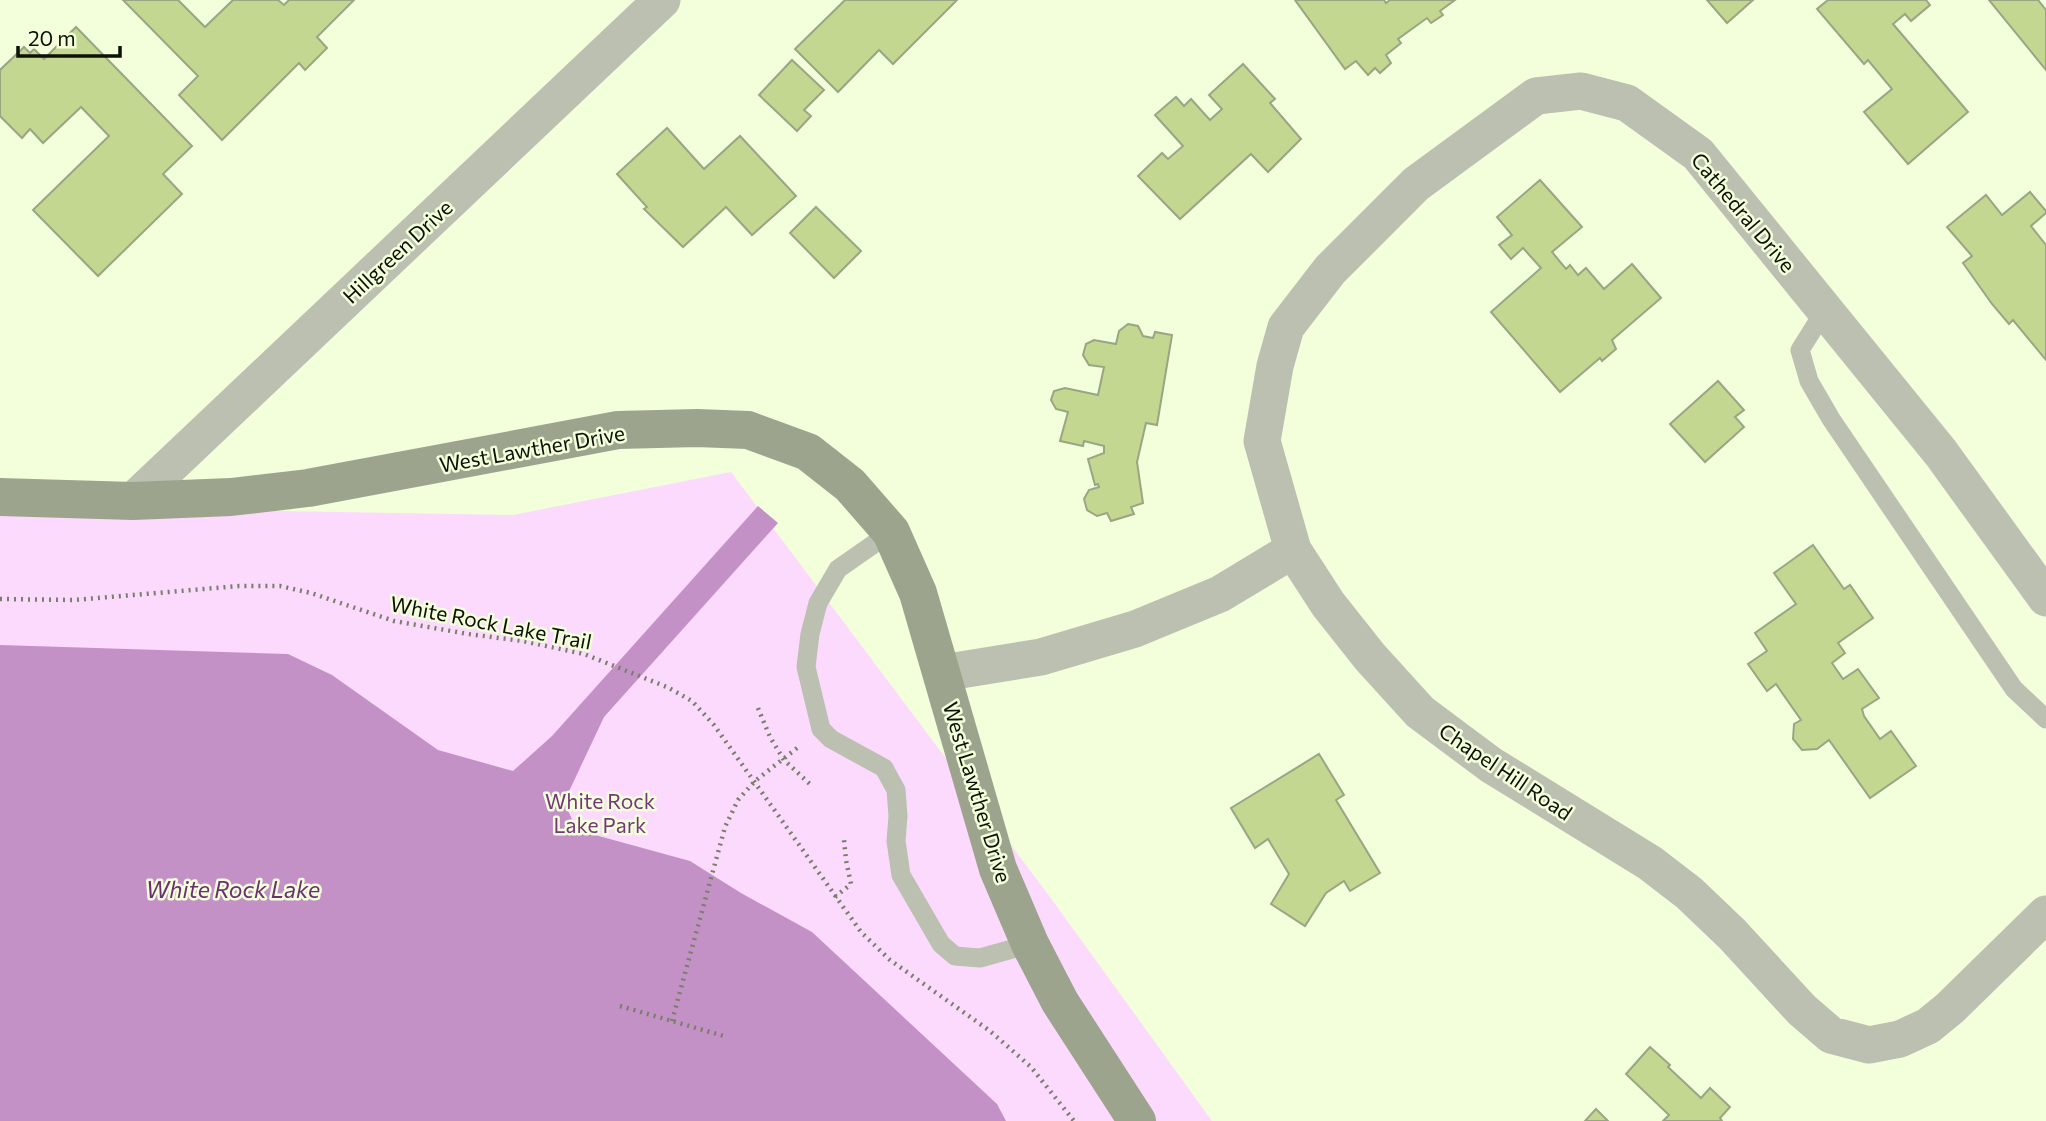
<svg xmlns="http://www.w3.org/2000/svg" width="2046" height="1121" font-family="Commissioner,sans-serif">
  <rect width="100%" height="100%" fill="#f3fedb"/>
  <path fill="#fcdafe" d="M731,472L1050,897L1212,1121H0V506L513,515Z"/>
  <path fill="#c491c7" d="M758,506L778,523L604,717L564,802L577,830L690,861L741,893L812,932L997,1104L1006,1121H0V645L288,654L332,675L438,750L513,771L552,736Z"/>
  <g fill="#c3d791" stroke="#9aa584" stroke-width="2">
    <path d="M123,0H178L205,27L233,0H278L284,5L289,0H354L317,37L327,48L305,70L299,63L222,140L179,95L198,76Z"/>
    <path d="M845,0H957L893,64L879,50L838,92L795,49Z"/>
    <path d="M1295,0H1384L1386,3L1390,0H1455L1440,11L1443,15L1431,23L1427,18L1398,39L1401,43L1386,55L1391,63L1380,73L1375,68L1368,75L1356,61L1345,69Z"/>
    <path d="M1707,0H1753L1727,23Z"/>
    <path d="M1828,0H1926L1930,5L1911,21L1905,14L1893,24L1968,112L1908,164L1864,112L1892,89L1868,60L1864,64L1817,9Z"/>
    <path d="M1989,0H2038L2046,10V70Z"/>
    <path d="M76,27L192,146L163,174L182,194L98,276L33,210L109,136L81,107L43,143L30,129L22,138L0,116V70L24,47L30,53L34,49L44,59Z"/>
    <path d="M792,60L824,90L804,110L811,116L797,131L759,95Z"/>
    <path d="M1243,64L1275,99L1270,103L1301,139L1268,172L1251,154L1180,219L1138,176L1162,153L1168,159L1183,146L1155,115L1176,97L1184,106L1191,99L1210,120L1222,109L1209,95Z"/>
    <path d="M667,128L704,169L740,136L796,196L752,235L726,207L683,247L644,209L647,207L617,174Z"/>
    <path d="M1540,180L1582,227L1552,252L1566,269L1570,265L1578,275L1586,268L1604,289L1632,264L1661,298L1612,340L1616,349L1602,361L1600,358L1560,392L1491,312L1541,268L1523,248L1511,259L1499,245L1512,235L1497,217Z"/>
    <path d="M2030,192L2046,211V213L2031,226L2046,245V360L2013,320L2009,324L1992,304L1963,263L1972,256L1947,227L1986,195L2002,215Z"/>
    <path d="M816,207L861,251L834,278L790,233Z"/>
    <path d="M1128,324L1138,326L1143,336L1153,338L1155,332L1172,335L1157,425L1146,423L1137,462L1143,503L1131,507L1134,514L1111,521L1107,513L1097,516L1087,510L1084,499L1089,490L1099,487L1098,484L1095,485L1088,459L1104,453V446L1084,441L1083,446L1060,441L1068,412L1056,409L1051,400L1054,391L1065,388L1098,395L1104,367L1089,365L1083,355L1086,344L1094,340L1116,344L1119,331Z"/>
    <path d="M1718,381L1744,410L1735,417L1744,427L1705,462L1670,424Z"/>
    <path d="M1813,545L1844,589L1850,585L1873,618L1838,643L1845,653L1832,663L1843,679L1858,669L1879,698L1862,709L1864,716L1880,739L1891,731L1916,766L1870,798L1829,740L1817,749L1802,750L1793,739L1794,724L1801,720L1776,684L1767,691L1748,664L1767,651L1755,633L1796,604L1774,573Z"/>
    <path d="M1319,754L1344,795L1336,800L1380,873L1350,891L1344,881L1326,893L1305,926L1271,904L1289,874L1268,839L1255,848L1231,808Z"/>
    <path d="M1650,1047L1670,1065L1668,1067L1701,1098L1710,1088L1730,1107L1720,1118L1722,1121H1663L1669,1115L1626,1074Z"/>
    <path d="M1596,1109L1608,1121H1585Z"/>
  </g>
  <g fill="none" stroke-linecap="round" stroke-linejoin="round">
    <g stroke="#787f68" stroke-width="4.5" stroke-dasharray="2 5" stroke-linecap="butt">
      <path d="M0,599L74,600L239,586H280L311,593L394,621L468,634L523,641L584,654L667,687L692,701L714,725L861,932L890,960L990,1031L1031,1067L1074,1121"/>
      <path d="M758,708L770,737L784,760L812,786"/>
      <path d="M835,897L851,884L846,860L844,840"/>
      <path d="M620,1006L724,1036"/>
      <path d="M672,1021L725,827L738,800L755,781L801,745"/>
    </g>
    <g stroke="#bbc0b1" stroke-width="19">
      <path d="M1825,310L1800,350L1809,381L1831,419L2014,689L2046,719"/>
      <path d="M891,532L838,569L818,603L810,634L806,667L821,729L831,739L884,768L896,790L898,816L896,841L901,875L941,944L955,956L980,958L1030,944"/>
    </g>
    <g stroke="#bbc0b1" stroke-width="37">
      <path d="M133,501L662,0"/>
      <path d="M2046,598L1941,453L1698,154L1627,103L1581,91L1536,96L1416,184L1330,270L1286,327L1275,366L1262,441L1293,550L1328,604L1370,657L1420,712L1491,765L1650,863L1689,893L1732,934L1802,1010L1831,1035L1869,1045L1900,1039L1928,1026L1950,1008L2046,914"/>
      <path d="M942,673L1041,657L1135,629L1220,594L1293,550"/>
    </g>
    <path stroke="#9da48e" stroke-width="38" d="M0,497L133,501L231,497L308,488L618,430L697,428L748,430L808,452L850,485L891,532L918,593L998,869L1030,944L1060,1002L1137,1121"/>
  </g>
  <g text-anchor="middle" dominant-baseline="central" stroke-width="5" stroke-linejoin="round" paint-order="stroke">
    <g font-size="21" fill="#0d1005" stroke="#f3fedb">
      <text transform="translate(1744 212) rotate(50)">Cathedral Drive</text>
      <text transform="translate(397 251) rotate(-43)">Hillgreen Drive</text>
      <text transform="translate(532 448) rotate(-10)">West Lawther Drive</text>
      <text transform="translate(491 622) rotate(11)">White Rock Lake Trail</text>
      <text transform="translate(1506 771) rotate(34)">Chapel Hill Road</text>
      <text transform="translate(978 792) rotate(73)">West Lawther Drive</text>
    </g>
    <g font-size="21" fill="#75377a" stroke="#f3fedb">
      <text x="600" y="800">White Rock<tspan x="600" dy="24">Lake Park</tspan></text>
    </g>
    <g font-size="23" font-style="italic" fill="#6b2e70" stroke="#f3fedb">
      <text x="233" y="889">White Rock Lake</text>
    </g>
  </g>
  <path d="M18 46v10h102v-10" fill="none" stroke="#0d1005" stroke-width="3.5"/>
  <text x="28" y="46" font-size="21" fill="#0d1005" stroke="#f3fedb" stroke-width="5" paint-order="stroke">20 m</text>
</svg>
